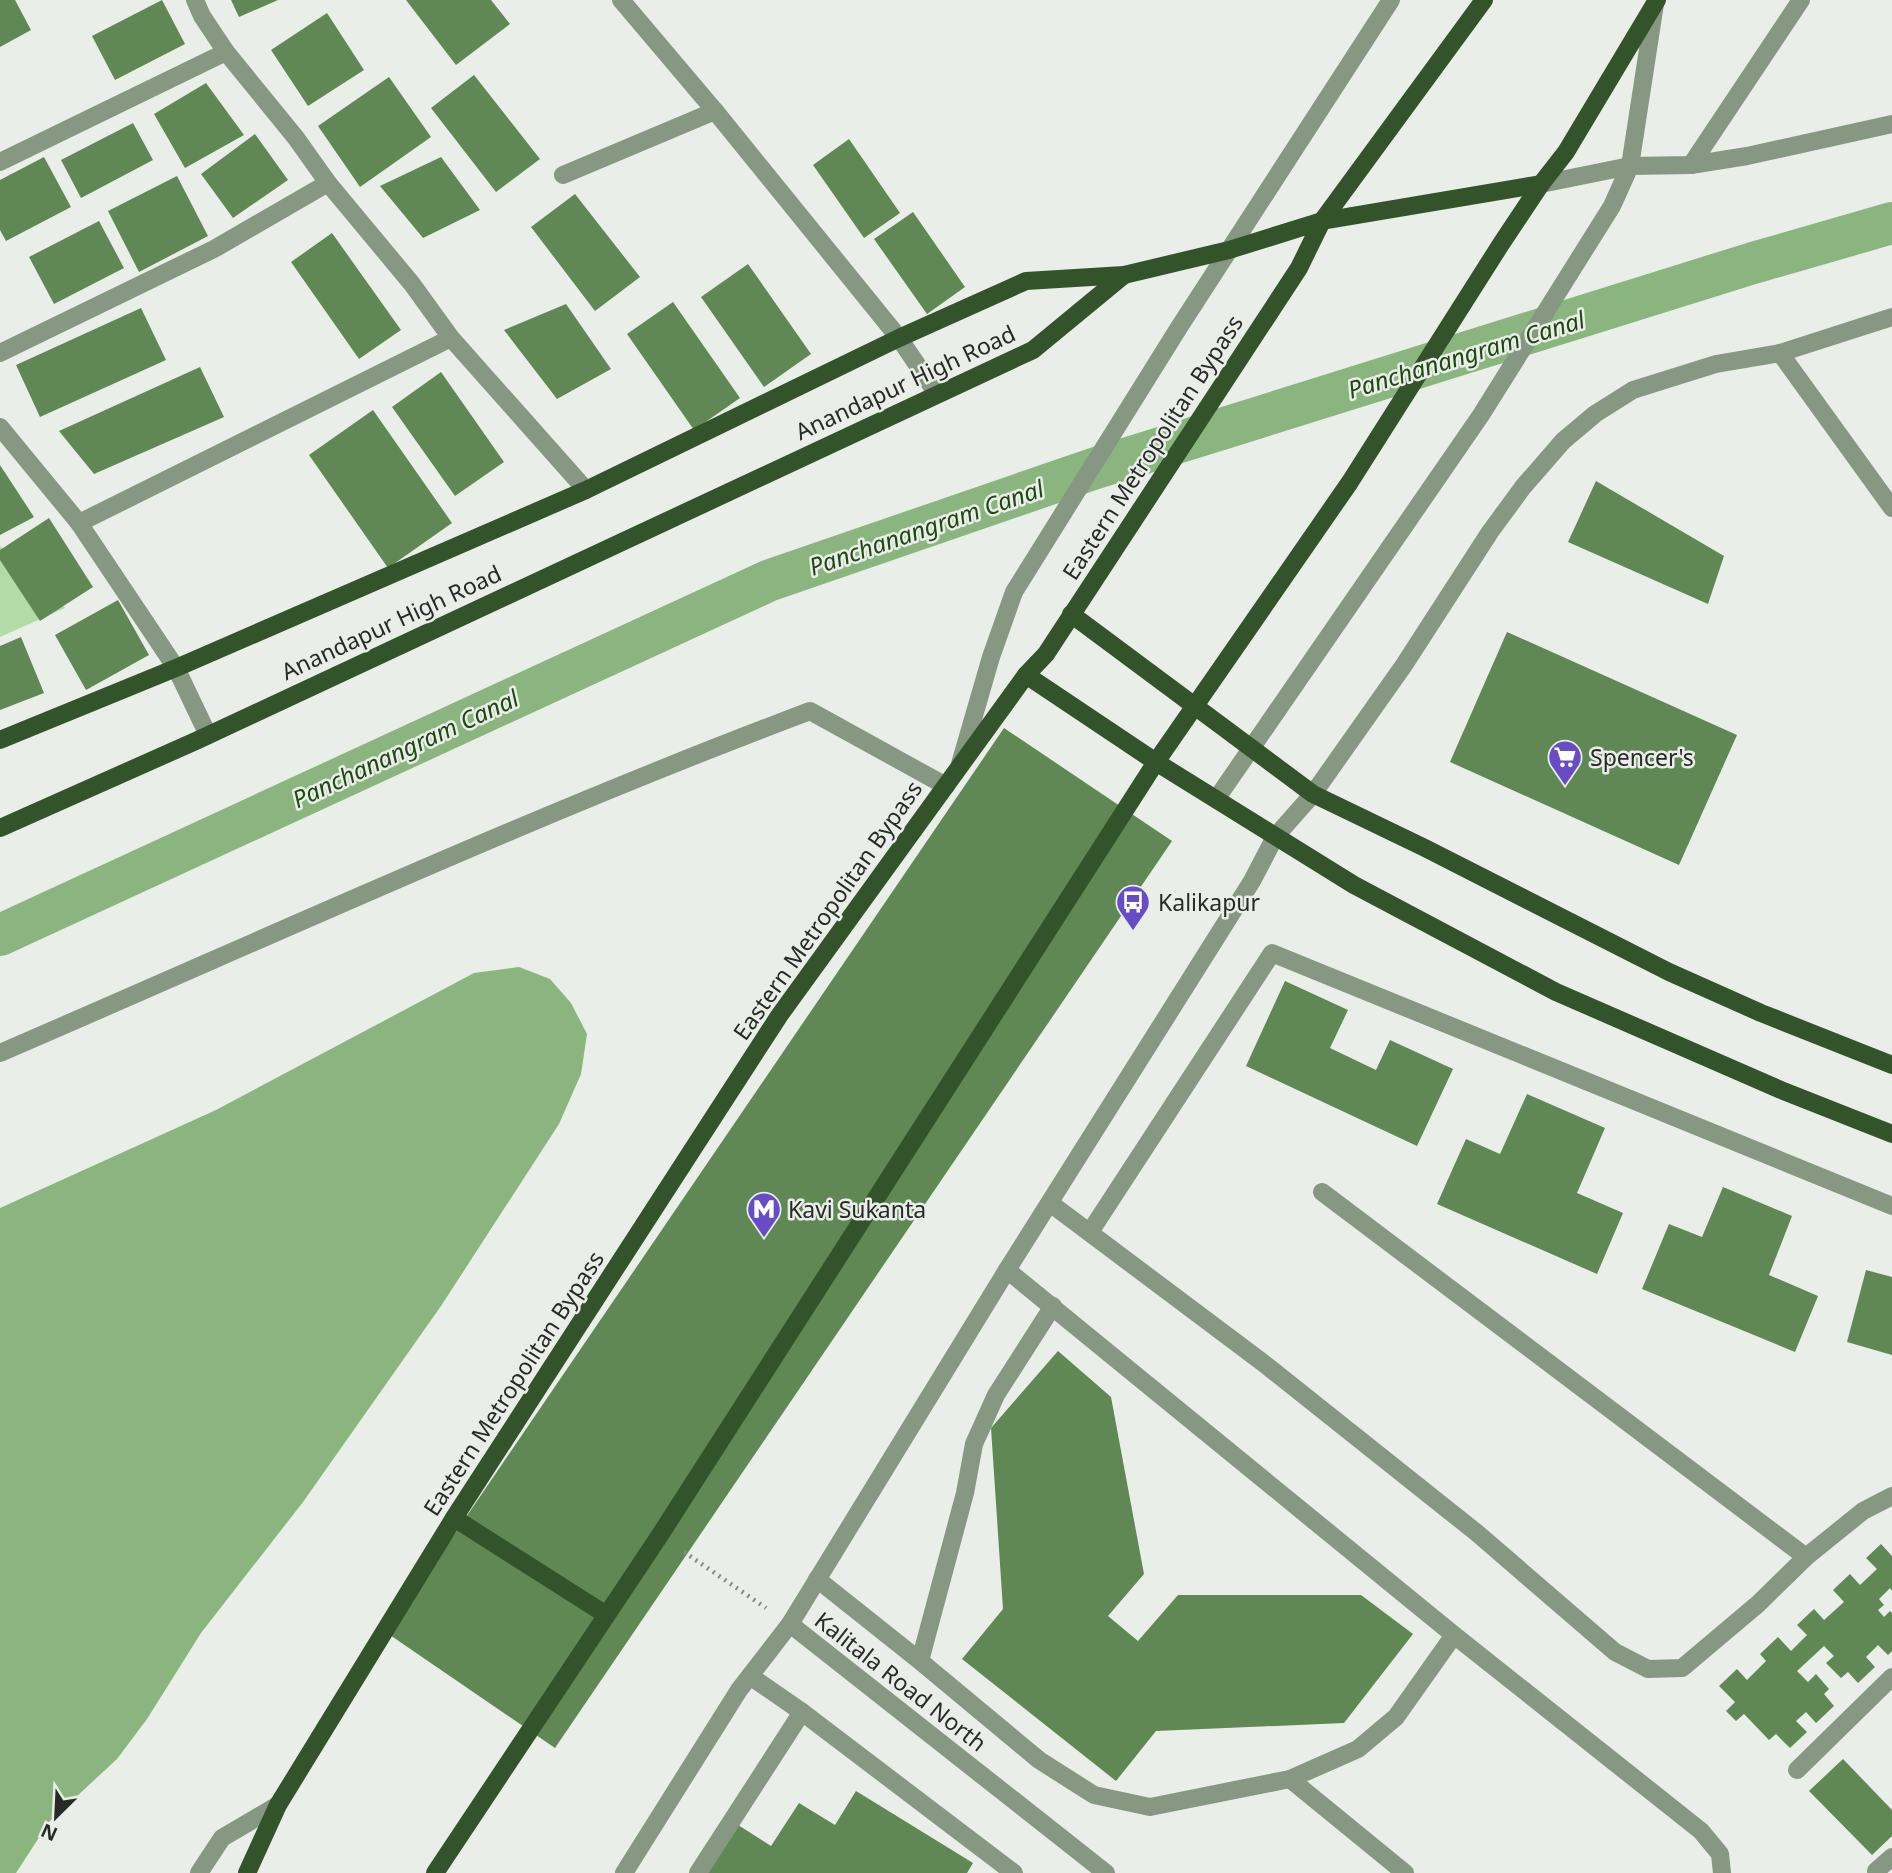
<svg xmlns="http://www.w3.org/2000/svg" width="1892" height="1873" font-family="'Noto Sans',sans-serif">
  <rect width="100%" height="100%" fill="#e9eee8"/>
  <path fill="#b1dca6" d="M0,546L65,608L0,637Z"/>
  <path fill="#8bb57f" d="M519,967L550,979L571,1003L587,1034L581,1074L559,1124L441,1306L303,1502L201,1633L147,1719L117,1759L49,1822L16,1873H0V1208L216,1110L474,973Z"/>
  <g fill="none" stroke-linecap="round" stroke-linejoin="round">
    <path stroke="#8bb57f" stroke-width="42" d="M0,935L768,581L1093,469L1753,263L1892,223"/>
  </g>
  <g fill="#5f8854">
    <path d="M0,0H15L31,30L0,47Z"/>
    <path d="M162,0L185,44L115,80L92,36Z"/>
    <path d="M231,0H278L239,17Z"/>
    <path d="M406,0H491L510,24L456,65Z"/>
    <path d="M327,13L364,70L308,106L271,50Z"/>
    <path d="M474,75L540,159L496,192L431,108Z"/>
    <path d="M389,77L431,137L360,187L318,126Z"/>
    <path d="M206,83L244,135L185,168L154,114Z"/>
    <path d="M133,123L153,160L81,198L61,160Z"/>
    <path d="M255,134L288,180L233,218L201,174Z"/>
    <path d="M849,139L900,213L864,238L813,165Z"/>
    <path d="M44,157L71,207L6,241L0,230V180Z"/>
    <path d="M441,157L480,210L423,238L380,186Z"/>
    <path d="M177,176L208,236L139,272L108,211Z"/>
    <path d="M575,194L640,277L595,311L531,227Z"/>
    <path d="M913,212L965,287L927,314L874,239Z"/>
    <path d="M99,221L124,268L54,304L29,257Z"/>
    <path d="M332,233L401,330L359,359L291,262Z"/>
    <path d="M748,264L811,354L764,387L701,297Z"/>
    <path d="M673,302L740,398L694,430L627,334Z"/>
    <path d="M566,304L611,369L557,399L504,330Z"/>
    <path d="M141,308L166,360L40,417L16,365Z"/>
    <path d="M200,367L224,417L94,474L59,431Z"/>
    <path d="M441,372L504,462L455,496L392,407Z"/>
    <path d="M373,410L452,523L388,568L309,455Z"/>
    <path d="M0,465L34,517L0,535Z"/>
    <path d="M1596,481L1724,556L1708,604L1568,542Z"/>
    <path d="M49,518L93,587L40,621L0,560V550Z"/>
    <path d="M118,600L149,655L86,690L55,635Z"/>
    <path d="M1507,632L1737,735L1679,865L1450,762Z"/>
    <path d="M21,637L44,693L0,710V646Z"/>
    <path d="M1004,728L1172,841L555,1748L387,1633Z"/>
    <path d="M1285,981L1348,1010L1330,1048L1376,1070L1390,1040L1453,1069L1417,1146L1246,1066Z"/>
    <path d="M1527,1094L1605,1128L1577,1193L1623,1213L1597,1274L1437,1204L1466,1139L1500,1154Z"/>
    <path d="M1723,1187L1792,1216L1769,1275L1818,1296L1795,1352L1642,1289L1669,1224L1702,1237Z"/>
    <path d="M1866,1270L1892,1277V1355L1847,1342Z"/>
    <path d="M1058,1351L1111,1397L1144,1574L1108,1616L1138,1641L1178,1595H1361L1413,1634L1344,1723L1156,1731L1116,1781L962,1659L1003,1609L991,1428Z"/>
    <path d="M1881,1544L1892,1556V1591L1890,1588L1879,1599L1884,1605L1878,1610L1884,1617L1890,1611L1892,1613V1651L1888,1655L1878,1645L1866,1657L1875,1667L1858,1683L1848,1672L1841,1678L1826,1663L1834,1656L1824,1646L1797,1671L1808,1682L1816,1674L1829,1689L1824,1694L1834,1706L1816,1723L1806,1712L1796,1721L1807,1732L1790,1748L1776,1734L1769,1740L1744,1714L1736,1721L1726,1711L1735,1702L1719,1686L1737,1669L1747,1680L1766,1661L1760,1654L1778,1637L1791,1651L1807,1635L1797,1625L1814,1609L1824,1620L1844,1602L1833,1590L1850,1574L1860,1585L1877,1569L1866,1558Z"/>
    <path d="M1843,1759L1892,1810V1836L1872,1855L1809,1791Z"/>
    <path d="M856,1791L973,1863L967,1873H703L735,1823L771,1846L799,1803L835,1825Z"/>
  </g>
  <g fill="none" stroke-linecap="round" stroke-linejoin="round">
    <path stroke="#878b87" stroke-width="4.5" stroke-dasharray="2 5" stroke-linecap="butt" d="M684,1552L766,1608"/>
    <g stroke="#869881" stroke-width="18">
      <path d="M195,0L202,16L226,52L296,138L328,183L412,284L451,338L586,490"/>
      <path d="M621,0L715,111"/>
      <path d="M0,162L226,52"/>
      <path d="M1691,165L1801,0"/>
      <path d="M563,175L715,111L899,338L937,394"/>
      <path d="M1541,184L1630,166L1691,165L1747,156L1892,124"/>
      <path d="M0,353L214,249L328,183"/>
      <path d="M1780,353L1892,508"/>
      <path d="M0,427L79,523L176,668L208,735"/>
      <path d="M79,523L451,338"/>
      <path d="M960,764L991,657L1014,592L1178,329L1391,0"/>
      <path d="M1217,798L1481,415L1612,206L1630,166L1655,4"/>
      <path d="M0,1053C269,937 536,814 810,711L946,786"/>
      <path d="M1322,1192L1806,1557"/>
      <path d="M1050,1203L1262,1362L1477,1533L1615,1652L1648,1669L1682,1668L1758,1604L1806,1557L1863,1511L1892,1496"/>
      <path d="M1090,1232L1272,953L1892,1206"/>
      <path d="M1007,1270L1454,1635L1701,1831L1720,1854L1722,1873"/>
      <path d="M817,1579L920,1661L1039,1760L1094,1795L1150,1807L1290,1779L1358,1749L1396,1717L1454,1635"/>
      <path d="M790,1624L1106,1873"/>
      <path d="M920,1661L965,1493L974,1444L996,1395L1053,1306"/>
      <path d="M750,1676L802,1712"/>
      <path d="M1797,1770L1892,1677"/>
      <path d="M1290,1779L1405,1873"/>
      <path d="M1876,1871L1892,1857"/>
      <path d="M199,1873L222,1838L278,1805"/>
      <path d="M624,1873L739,1690L790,1624L1007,1270L1252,881L1275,837L1313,794L1404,665L1490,532L1523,487L1563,441L1595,414L1633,390L1716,364L1780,353L1892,317"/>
      <path d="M698,1873L802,1712L1014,1873"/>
    </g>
    <g stroke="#33532a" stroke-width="18">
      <path d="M1071,614L1313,794L1425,848L1669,972L1761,1013L1892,1065"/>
      <path d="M1026,675L1156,762L1354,885L1556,992L1781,1090L1892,1134"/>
      <path d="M0,740L176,668L586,490L899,338L1026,281L1124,275L1229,250L1322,221L1541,184"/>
      <path d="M0,828L198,740L1033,350L1124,275"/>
      <path d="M454,1518L605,1614"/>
      <path d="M247,1873L278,1805L454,1518L779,1016L1026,675L1046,654L1299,268L1322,221L1484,0"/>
      <path d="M435,1873L660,1535L1156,762L1350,482L1501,244L1541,184L1566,152L1657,0"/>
    </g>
  </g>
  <defs>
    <g id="supermarket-pin" transform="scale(1.75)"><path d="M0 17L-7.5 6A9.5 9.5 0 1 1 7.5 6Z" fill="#684cc5" stroke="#e9eee8"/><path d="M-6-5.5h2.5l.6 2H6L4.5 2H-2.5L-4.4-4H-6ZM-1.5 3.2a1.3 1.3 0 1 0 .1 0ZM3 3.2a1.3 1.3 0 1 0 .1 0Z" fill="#fff"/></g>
    <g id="bus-pin" transform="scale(1.75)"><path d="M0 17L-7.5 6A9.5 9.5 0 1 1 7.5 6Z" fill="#684cc5" stroke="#e9eee8"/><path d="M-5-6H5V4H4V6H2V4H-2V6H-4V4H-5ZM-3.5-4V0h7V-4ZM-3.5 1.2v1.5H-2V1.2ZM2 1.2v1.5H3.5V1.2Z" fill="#fff"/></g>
    <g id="metro-pin" transform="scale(1.75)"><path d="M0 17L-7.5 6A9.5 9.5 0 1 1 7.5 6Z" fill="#684cc5" stroke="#e9eee8"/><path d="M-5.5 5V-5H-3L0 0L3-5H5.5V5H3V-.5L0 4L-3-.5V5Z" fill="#fff"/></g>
  </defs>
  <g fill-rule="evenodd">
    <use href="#supermarket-pin" x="1565" y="757"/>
    <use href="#bus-pin" x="1133" y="902"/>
    <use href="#metro-pin" x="764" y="1209"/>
  </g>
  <g text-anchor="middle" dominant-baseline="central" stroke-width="5" stroke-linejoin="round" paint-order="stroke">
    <g font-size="23" fill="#282a28" stroke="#e9eee8">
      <text transform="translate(905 382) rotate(-25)">Anandapur High Road</text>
      <text transform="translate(1152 447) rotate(-57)">Eastern Metropolitan Bypass</text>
      <text transform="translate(391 622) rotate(-25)">Anandapur High Road</text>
      <text transform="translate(827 910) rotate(-55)">Eastern Metropolitan Bypass</text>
      <text transform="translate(513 1383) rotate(-57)">Eastern Metropolitan Bypass</text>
      <text transform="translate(901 1681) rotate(38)">Kalitala Road North</text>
    </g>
    <g font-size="23" fill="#282a28" stroke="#e9eee8" text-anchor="start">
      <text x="1590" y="757">Spencer's</text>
      <text x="1158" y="902">Kalikapur</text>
      <text x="788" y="1209">Kavi Sukanta</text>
    </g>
    <g font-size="24" font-style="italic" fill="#1f4812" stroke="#e9eee8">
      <text transform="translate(1466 354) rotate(-17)">Panchanangram Canal</text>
      <text transform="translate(926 527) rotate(-19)">Panchanangram Canal</text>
      <text transform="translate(405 748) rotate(-25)">Panchanangram Canal</text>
    </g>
  </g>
  <g transform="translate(56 1817) rotate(204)" stroke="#e9eee8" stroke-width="5" paint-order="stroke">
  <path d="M0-5L12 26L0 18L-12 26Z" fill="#282a28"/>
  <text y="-10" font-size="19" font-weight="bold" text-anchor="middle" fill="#282a28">N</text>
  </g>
</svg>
